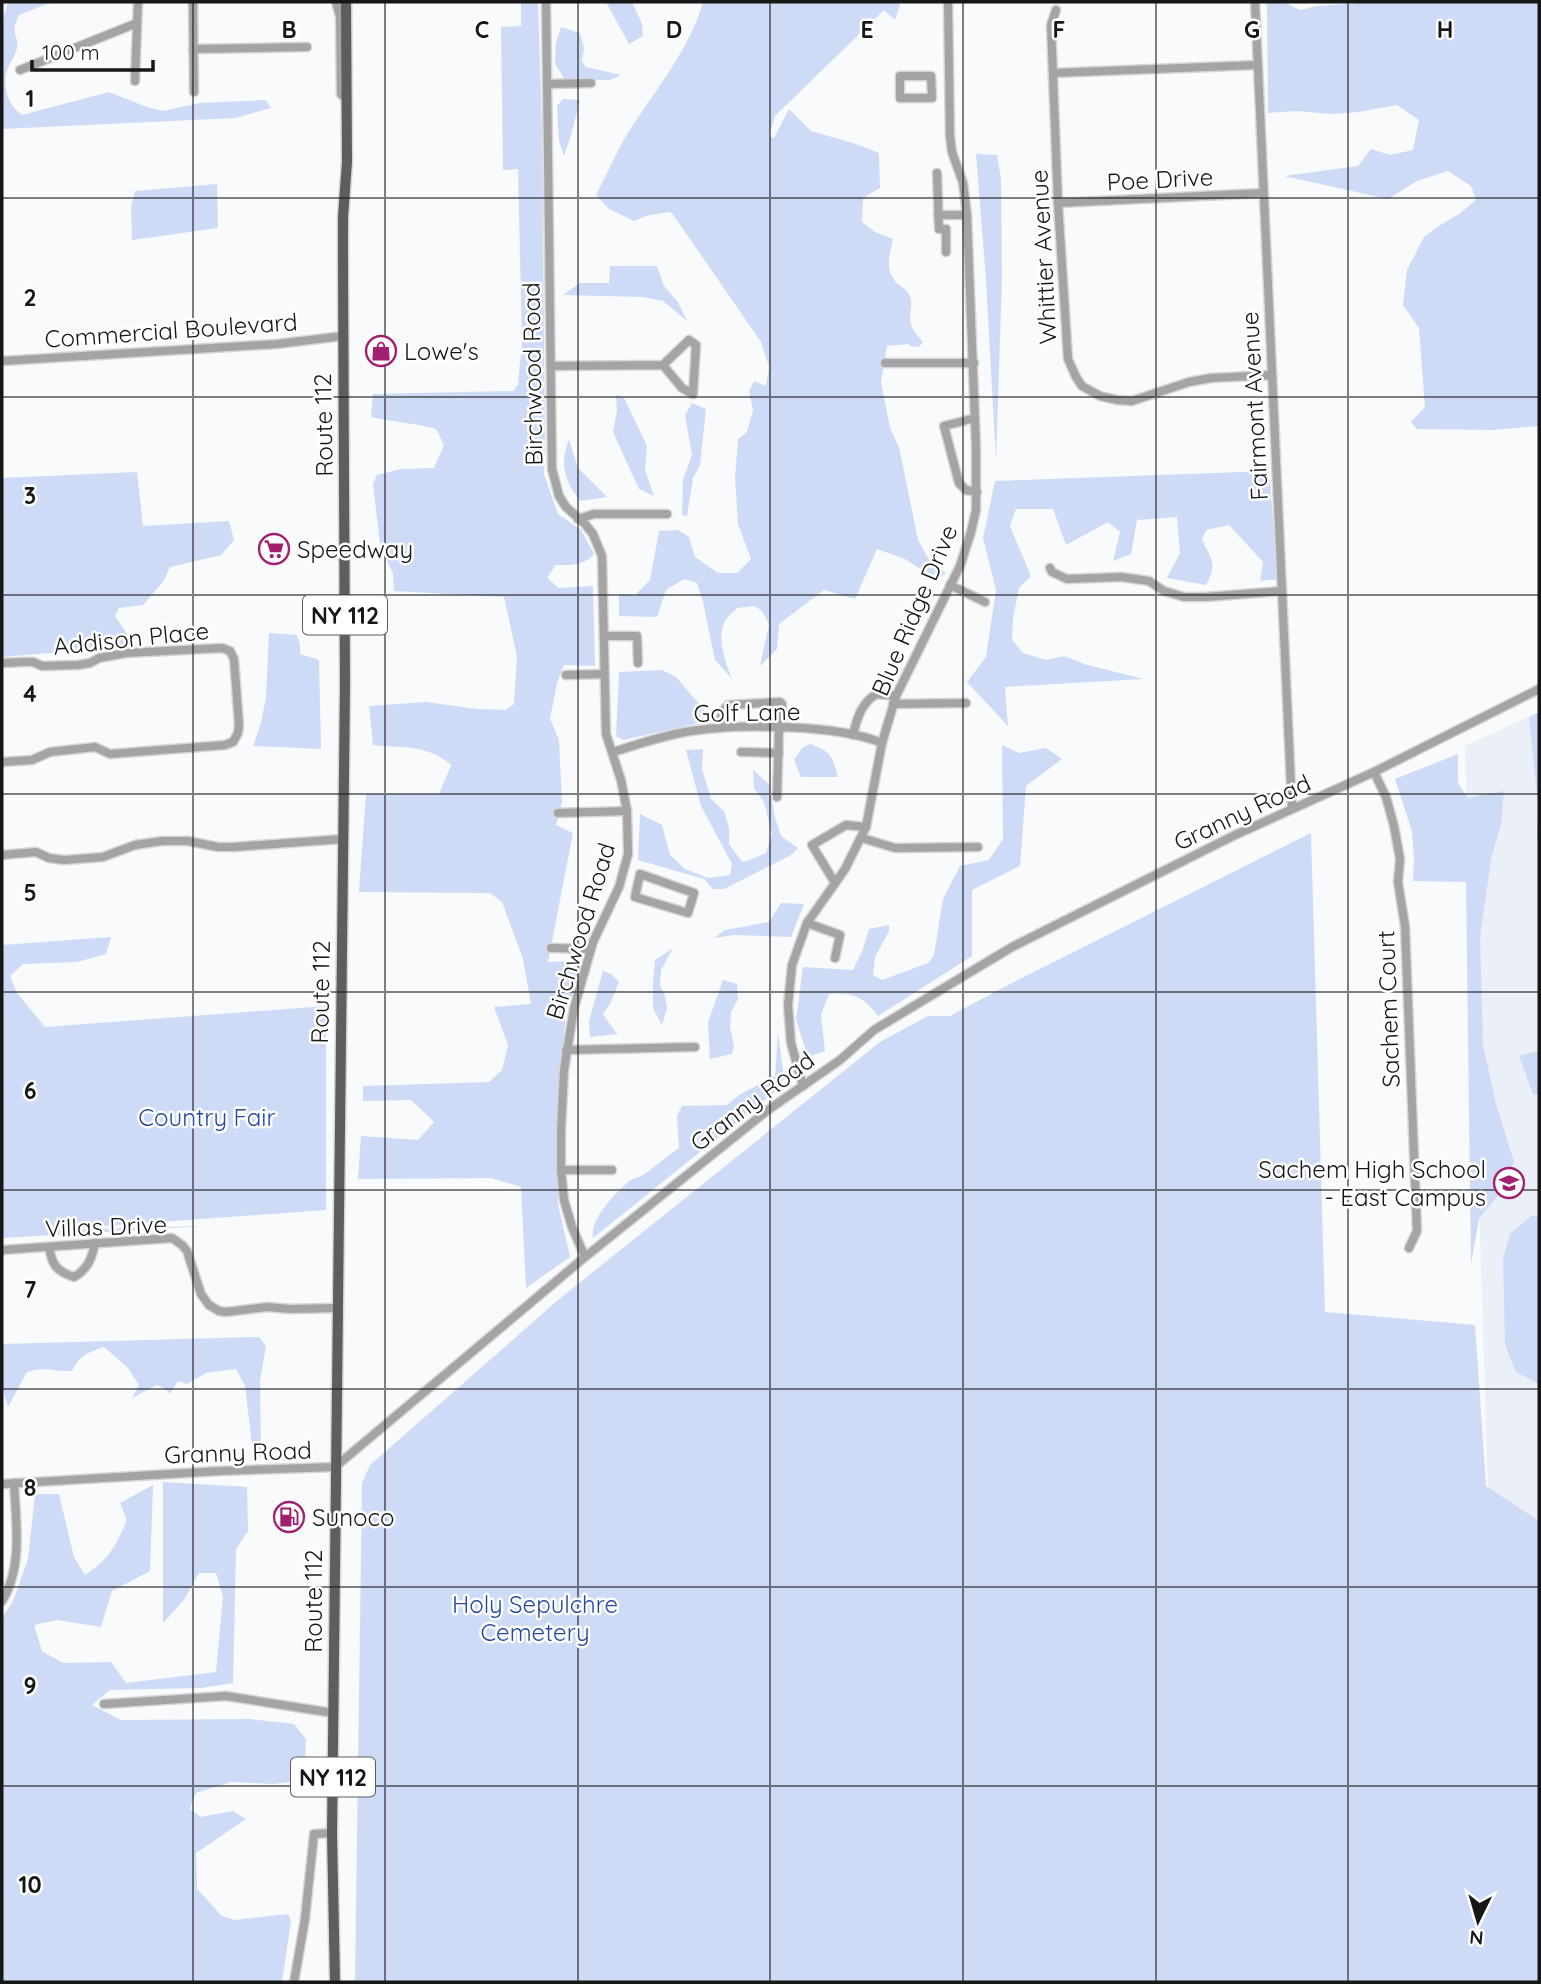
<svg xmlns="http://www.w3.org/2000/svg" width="1541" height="1984" font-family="Quicksand,sans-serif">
  <rect width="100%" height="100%" fill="#f9fafc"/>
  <path fill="#ebeff7" d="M1539,712V1623L1492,1621L1465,746Z"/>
  <g fill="#cddbf6">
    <path d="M8,2H52L19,15C9,35 19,33 17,48C15,57 8,65 6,74C3,90 9,106 22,115L109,92L147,107L163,111L200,103L266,100L271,108L235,118L2,129V22Z"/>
    <path d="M521,2H538L542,130L545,445L544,474L558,514L581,530L594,554C584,566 571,565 556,565L547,578L559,588L593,586L595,666L564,665L557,683L550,719L559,740L562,802L556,825L573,833L548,962L585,961L566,1011L558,1114V1204L570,1257L526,1288L521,1187L491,1178L358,1179L361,1136L418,1140L434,1122L411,1100L363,1101V1086L489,1082L502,1070L508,1045L494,1007L531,1004L523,959L502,902L490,893L359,892L366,794H439L451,765C430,745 401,748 373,745L369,706L426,702L477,709L506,710L514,704L517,656L504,597L394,591L393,574L380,544L373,484L377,475L401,469L434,468L444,445L436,429C415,423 393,422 371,417L373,394L514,391L518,384L522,343L518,169L503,170L501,27L521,26Z"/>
    <path d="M606,2H632L642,24L643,36L629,44Z"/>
    <path d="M703,2H898L900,5L895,20L884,10L775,116L769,136L774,138L789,109L811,131L856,144L879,153L880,188L863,198L862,222L875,232L893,239C889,257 884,271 899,285C904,288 908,291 910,297C913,305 910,310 910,318C910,328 917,335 923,342L919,347L910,346L909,344L887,346L881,382L890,428L899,447L918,540L929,560L946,573L937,580L905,559L877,549L855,599L824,590L779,624L777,649L760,666L769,624L762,611L755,606L737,608C734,612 727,617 725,621C716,638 726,663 732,679L715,660L703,602L697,583L684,579L666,590L657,617L619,616V594L635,595L650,580L659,531L678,530L689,537L695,557L718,573H737L751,559L738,524L735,478L738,439L747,432L753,410L749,391L754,381L766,386L769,367L761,342L672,213L669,212L646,216L634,221L609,209L596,195C607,175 616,152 628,133C655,90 689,51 703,2Z"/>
    <path d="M1267,2H1284L1300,10L1317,6L1375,2H1539V426L1492,430L1417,429L1411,422L1425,407L1419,328L1403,305L1407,270L1424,237L1437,227L1459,214L1476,200L1471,186L1448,171L1417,181L1388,199L1284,176L1358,166L1371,149L1390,155L1413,150L1419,120L1397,105L1359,112L1331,114L1297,111L1268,113Z"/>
    <path d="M561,27L580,33L584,48L582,61L586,67L621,75L610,80H565L555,64L556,43Z"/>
    <path d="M563,99L580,100L571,135L564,156L559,141L557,106Z"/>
    <path d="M976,154L997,155L1001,179L1002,276L996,461L986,280Z"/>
    <path d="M217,184L218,228L132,240L131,207L135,191Z"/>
    <path d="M610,266H657L664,286L678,302L687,321L663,301L643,297L563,295L580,283H609Z"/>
    <path d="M616,395L624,398L647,446L645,470L654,496L639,489L613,432L617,411Z"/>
    <path d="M692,403L706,409L700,465L693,478L687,516L682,515L683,480L692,455L685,415Z"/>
    <path d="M569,440L578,468L607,497L580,501C565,481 559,464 569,440Z"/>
    <path d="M1269,471L1278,579L1260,581L1263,562L1229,525L1206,530L1202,539C1211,560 1218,563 1206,585L1167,578L1180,553L1177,517L1137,520L1131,554L1113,561L1120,532L1108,522L1066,545L1053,509H1016L1010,526L1031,576L1019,588L1013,618L1012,640L1023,653L1046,660L1064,656L1087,665L1144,679L1005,687L1008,726L967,682L986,657L996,590L983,538L995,481Z"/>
    <path d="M137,472L143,526L229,521L234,540L221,555L170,567L163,582L143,605L119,608L115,616L135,646L2,657V478Z"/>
    <path d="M269,633L297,635L300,645V654L319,660L321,749L253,746L261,723L266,697Z"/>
    <path d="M662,670L676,677L705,711L704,722L623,740L616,736L619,672Z"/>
    <path d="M1539,712V850L1537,837L1538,804L1529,717Z"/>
    <path d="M810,744C832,752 832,756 838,777H801L794,760L802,748Z"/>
    <path d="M1002,745L1019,753L1046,748L1062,759L1026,786L1020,866L972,890V956L878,1016C862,996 855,993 829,994L821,1015L825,1051L808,1057L796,1020L803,967L853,970L863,949L869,929L889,925V931L875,957L873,975L882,980L928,963L934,955L943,899L960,866L989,860L1003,839Z"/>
    <path d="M703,749L702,769L711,799L724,811L729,828V844L742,862L750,860L766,853L772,834L764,802L754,788L753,770L769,784L775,817L781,836L798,848L791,855L724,889H713L704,879L638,860L640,814L662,825L670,855L685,869L708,878L730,875L732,864L701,806L686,750Z"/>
    <path d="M1458,754V783L1468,798L1504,791L1501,824L1491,859L1480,938L1483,1045L1496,1104L1514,1162L1500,1193L1479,1219L1471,1264L1466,882L1413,881L1414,860L1412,831L1395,779Z"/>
    <path d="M1311,833L1325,1312L1475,1325L1486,1486L1539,1521V1982H355L362,1483L370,1465L558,1300L880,1042L928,1016H950L1004,987Z"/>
    <path d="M781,903L804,904L791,937L734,935L714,938L725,930L769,922Z"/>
    <path d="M111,937L106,954L77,962L23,964L10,976L17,993L45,1027L326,1006V1210L49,1230L206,1226L2,1238V945Z"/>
    <path d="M673,948L661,970L660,985L665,996L667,1008L662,1025L653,1008V983L655,960Z"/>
    <path d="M603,971L611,974L619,982L610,1004L603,1014L617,1034L590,1037L589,1021Z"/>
    <path d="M723,980L737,984L738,999L731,1012L730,1027L734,1046L732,1054L710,1059L708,1022Z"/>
    <path d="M778,1032L784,1078L777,1090L593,1238C589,1220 615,1194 628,1182C632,1178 638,1178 643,1175C655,1167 667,1156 679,1148L677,1116L682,1106L727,1105L739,1095L775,1076Z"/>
    <path d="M1539,1051V1095L1533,1094L1519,1056Z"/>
    <path d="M1531,1216H1539V1384L1516,1372L1505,1345L1503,1259L1510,1234Z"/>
    <path d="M259,1337L266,1346L260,1381L261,1457L253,1453L245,1386L236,1369L206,1373L187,1384L178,1381L170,1394L166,1389L157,1385L132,1398L139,1385L128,1368L104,1347C87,1353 80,1355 72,1371C52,1372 47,1366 27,1372L8,1407L2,1386V1344Z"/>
    <path d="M163,1482L247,1487L248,1531L236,1549L233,1683L201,1688L110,1690L92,1705L121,1720L250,1719L294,1724L306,1739L305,1762L292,1782L272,1784L231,1782L196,1793L190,1809L201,1817L233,1811L246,1819L196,1853L197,1889L222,1916L235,1920L288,1914L291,1921L282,1982H2V1618L13,1601L28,1559L35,1494H59L74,1557L85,1575C109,1559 116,1546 127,1520L120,1503L153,1485L150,1571L112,1591L101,1627L57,1620L34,1625L42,1651L63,1663L111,1662L126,1683L216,1672L223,1597L216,1573H199L184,1600L163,1623Z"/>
  </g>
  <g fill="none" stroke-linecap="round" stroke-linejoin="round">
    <g stroke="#d5d6d8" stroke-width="11">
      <g id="minor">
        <path d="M193,2L194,92"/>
        <path d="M336,2L340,17L341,94L347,100"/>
        <path d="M546,2L552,469L559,496L566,507L585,524L593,534L602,556L606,734L621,780L627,811L628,854L619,887L593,942L574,1008L564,1070L561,1129V1170L564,1200L572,1227L585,1257"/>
        <path d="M1255,2L1292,809"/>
        <path d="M1056,10L1051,25L1058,203L1068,359L1076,377L1082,386L1100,396L1117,400L1132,401L1189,382L1211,378L1272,375"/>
        <path d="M193,49L307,47"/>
        <path d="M20,70L137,23"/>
        <path d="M1053,73L1257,65"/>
        <path d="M900,76H931L932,98H900Z"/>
        <path d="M135,81L138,2"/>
        <path d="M547,84L591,83"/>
        <path d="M937,173L939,229H946V252"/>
        <path d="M1058,203L1263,193"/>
        <path d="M938,215H967"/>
        <path d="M2,361L277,344L343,336"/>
        <path d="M885,363H974"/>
        <path d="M551,366L663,365L682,388L693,394L696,345L689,340L663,365"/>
        <path d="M975,418L944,426L959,483L966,490L977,492"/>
        <path d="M578,519L594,514H667"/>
        <path d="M1050,568L1052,572L1067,579L1121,577L1149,581L1164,591L1184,597H1206L1282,591"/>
        <path d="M950,585L985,602"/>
        <path d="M604,636H637L638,663"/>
        <path d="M2,663L25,662H33L42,666L78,665L90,663L99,658L126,653L222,648L230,651L234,659L239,725L238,733L233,742L225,745L110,754L95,747L50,752L32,760L2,762"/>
        <path d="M566,675L604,674"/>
        <path d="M893,704L966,703"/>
        <path d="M720,728L722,712L728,705L780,702L782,704V728"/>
        <path d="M853,735C857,718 861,704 876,694L896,696"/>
        <path d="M613,752C639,744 664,735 691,731C739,724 837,724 882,743"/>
        <path d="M741,752L779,753"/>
        <path d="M1374,772L1386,797L1394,826L1400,859L1398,882L1405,926L1417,1231L1409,1248"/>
        <path d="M777,797L779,728"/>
        <path d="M558,813L627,811"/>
        <path d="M862,838L895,848L978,847"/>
        <path d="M2,855L36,852L49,858L64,860L103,857L135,845L162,841H188L218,847H234L343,839"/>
        <path d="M640,874L694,893L688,913L635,897Z"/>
        <path d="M835,883L812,845L846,825L866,827"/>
        <path d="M807,923L840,935L835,958"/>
        <path d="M551,948L591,949"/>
        <path d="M566,1050L695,1047"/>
        <path d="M803,1086L791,1043L788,1005L792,965L807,923L845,869L866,827L882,743L896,696L960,566L971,532L976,510V447L967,215L963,183L952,152L950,136L948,2"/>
        <path d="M561,1170H612"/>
        <path d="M49,1247C52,1265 56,1271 74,1277C88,1269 92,1258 95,1243"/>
        <path d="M2,1250L172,1238L182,1245L187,1251L201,1294L209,1305L219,1311L226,1312L267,1307L290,1309L338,1308"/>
        <path d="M2,1484L220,1471L335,1467L585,1257L768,1110L840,1060L874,1030L1012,947L1233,836L1374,772L1539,689"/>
        <path d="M2,1601C23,1568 16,1521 14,1483"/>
        <path d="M104,1704L226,1696L333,1713"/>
        <path d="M294,1982L305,1919L314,1834L332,1833"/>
      </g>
    </g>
    <g stroke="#d5d6d8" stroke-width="13">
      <path id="major" d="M335,1982L332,1833L345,685L343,266V217L347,162L346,2"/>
    </g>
    <use href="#minor" stroke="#a5a4a4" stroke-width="8"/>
    <use href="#major" stroke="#5f5d5d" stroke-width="10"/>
  </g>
  <path fill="none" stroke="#171718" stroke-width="2" stroke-opacity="0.55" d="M193,2V1982M385,2V1982M578,2V1982M770,2V1982M963,2V1982M1156,2V1982M1348,2V1982M2,198H1539M2,397H1539M2,595H1539M2,794H1539M2,992H1539M2,1190H1539M2,1389H1539M2,1587H1539M2,1786H1539"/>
  <defs>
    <g id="shop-ring" transform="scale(1.575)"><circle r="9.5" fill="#fff" stroke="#a21f6e" stroke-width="1.5"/><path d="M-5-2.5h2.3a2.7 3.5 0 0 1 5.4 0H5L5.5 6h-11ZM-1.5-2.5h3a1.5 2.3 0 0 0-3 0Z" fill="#a21f6e"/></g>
    <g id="supermarket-ring" transform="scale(1.575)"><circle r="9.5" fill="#fff" stroke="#a21f6e" stroke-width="1.5"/><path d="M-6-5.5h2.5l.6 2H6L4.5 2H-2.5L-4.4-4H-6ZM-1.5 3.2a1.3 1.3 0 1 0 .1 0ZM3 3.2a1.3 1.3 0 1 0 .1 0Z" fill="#a21f6e"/></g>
    <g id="school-ring" transform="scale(1.575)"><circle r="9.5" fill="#fff" stroke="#a21f6e" stroke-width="1.5"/><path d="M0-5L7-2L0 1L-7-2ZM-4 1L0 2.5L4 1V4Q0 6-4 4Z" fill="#a21f6e"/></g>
    <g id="fuel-ring" transform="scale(1.575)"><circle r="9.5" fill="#fff" stroke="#a21f6e" stroke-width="1.5"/><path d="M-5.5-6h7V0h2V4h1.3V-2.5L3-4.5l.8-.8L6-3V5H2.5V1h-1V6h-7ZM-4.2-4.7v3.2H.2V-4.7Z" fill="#a21f6e"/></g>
  </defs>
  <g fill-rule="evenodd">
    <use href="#shop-ring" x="381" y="351"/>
    <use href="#supermarket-ring" x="274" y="549"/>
    <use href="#school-ring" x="1509" y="1183"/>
    <use href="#fuel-ring" x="289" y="1517"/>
  </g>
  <g text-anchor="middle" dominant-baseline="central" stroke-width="5" stroke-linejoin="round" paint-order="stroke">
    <g fill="#fff" stroke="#5d5d5d" stroke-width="2">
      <rect x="303" y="595.5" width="84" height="39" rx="5"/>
      <rect x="291" y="1757.5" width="84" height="39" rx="5"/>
    </g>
    <g font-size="23" font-weight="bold" fill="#171718">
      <text x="345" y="615">NY 112</text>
      <text x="333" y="1777">NY 112</text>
    </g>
    <g font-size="24" fill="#171718" stroke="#fff">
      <text transform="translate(1160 179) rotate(-3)">Poe Drive</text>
      <text transform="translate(1043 257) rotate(-93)">Whittier Avenue</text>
      <text transform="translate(171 330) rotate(-4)">Commercial Boulevard</text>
      <text transform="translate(532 374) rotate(-91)">Birchwood Road</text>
      <text transform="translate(1254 406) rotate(-93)">Fairmont Avenue</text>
      <text transform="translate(323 425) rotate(-91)">Route 112</text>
      <text transform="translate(914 610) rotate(-67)">Blue Ridge Drive</text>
      <text transform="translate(131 638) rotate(-6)">Addison Place</text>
      <text transform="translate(747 712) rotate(-1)">Golf Lane</text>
      <text transform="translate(1242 812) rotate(-25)">Granny Road</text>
      <text transform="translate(580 931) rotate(-73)">Birchwood Road</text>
      <text transform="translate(320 992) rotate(-89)">Route 112</text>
      <text transform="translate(1388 1009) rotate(-92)">Sachem Court</text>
      <text transform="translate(752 1101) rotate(-37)">Granny Road</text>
      <text transform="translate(106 1226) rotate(-2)">Villas Drive</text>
      <text transform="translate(238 1452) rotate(-2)">Granny Road</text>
      <text transform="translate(313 1601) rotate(-90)">Route 112</text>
    </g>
    <g font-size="24" fill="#171718" stroke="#fff" text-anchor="start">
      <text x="404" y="351">Lowe's</text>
      <text x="297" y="549">Speedway</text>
      <text x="1486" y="1169" text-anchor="end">Sachem High School<tspan x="1486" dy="28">- East Campus</tspan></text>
      <text x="312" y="1517">Sunoco</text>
    </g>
    <g font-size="24" fill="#254aa2" stroke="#fff">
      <text x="207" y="1117">Country Fair</text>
      <text x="535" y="1604">Holy Sepulchre<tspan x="535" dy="28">Cemetery</tspan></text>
    </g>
  </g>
  <g font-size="23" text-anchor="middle" font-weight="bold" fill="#171718" stroke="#fff" stroke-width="5" stroke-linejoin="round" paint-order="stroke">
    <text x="289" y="38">B</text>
    <text x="482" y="38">C</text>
    <text x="674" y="38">D</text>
    <text x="867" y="38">E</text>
    <text x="1059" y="38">F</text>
    <text x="1252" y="38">G</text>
    <text x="1445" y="38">H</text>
    <text x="30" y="107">1</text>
    <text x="30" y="306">2</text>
    <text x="30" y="504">3</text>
    <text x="30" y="702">4</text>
    <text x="30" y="901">5</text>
    <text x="30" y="1099">6</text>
    <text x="30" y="1298">7</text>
    <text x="30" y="1496">8</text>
    <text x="30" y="1694">9</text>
    <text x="30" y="1893">10</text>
  </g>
  <rect width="1541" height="1984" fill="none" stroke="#171718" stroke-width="7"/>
  <g transform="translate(1478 1921) rotate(185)" stroke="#ffffff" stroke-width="5" paint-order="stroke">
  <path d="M0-5L12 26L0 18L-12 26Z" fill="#171718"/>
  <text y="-10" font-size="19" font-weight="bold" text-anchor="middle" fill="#171718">N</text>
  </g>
  <path d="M32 60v10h121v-10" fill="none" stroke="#171718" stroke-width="3.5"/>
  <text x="42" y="60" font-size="21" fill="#171718" stroke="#ffffff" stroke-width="5" paint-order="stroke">100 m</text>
</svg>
